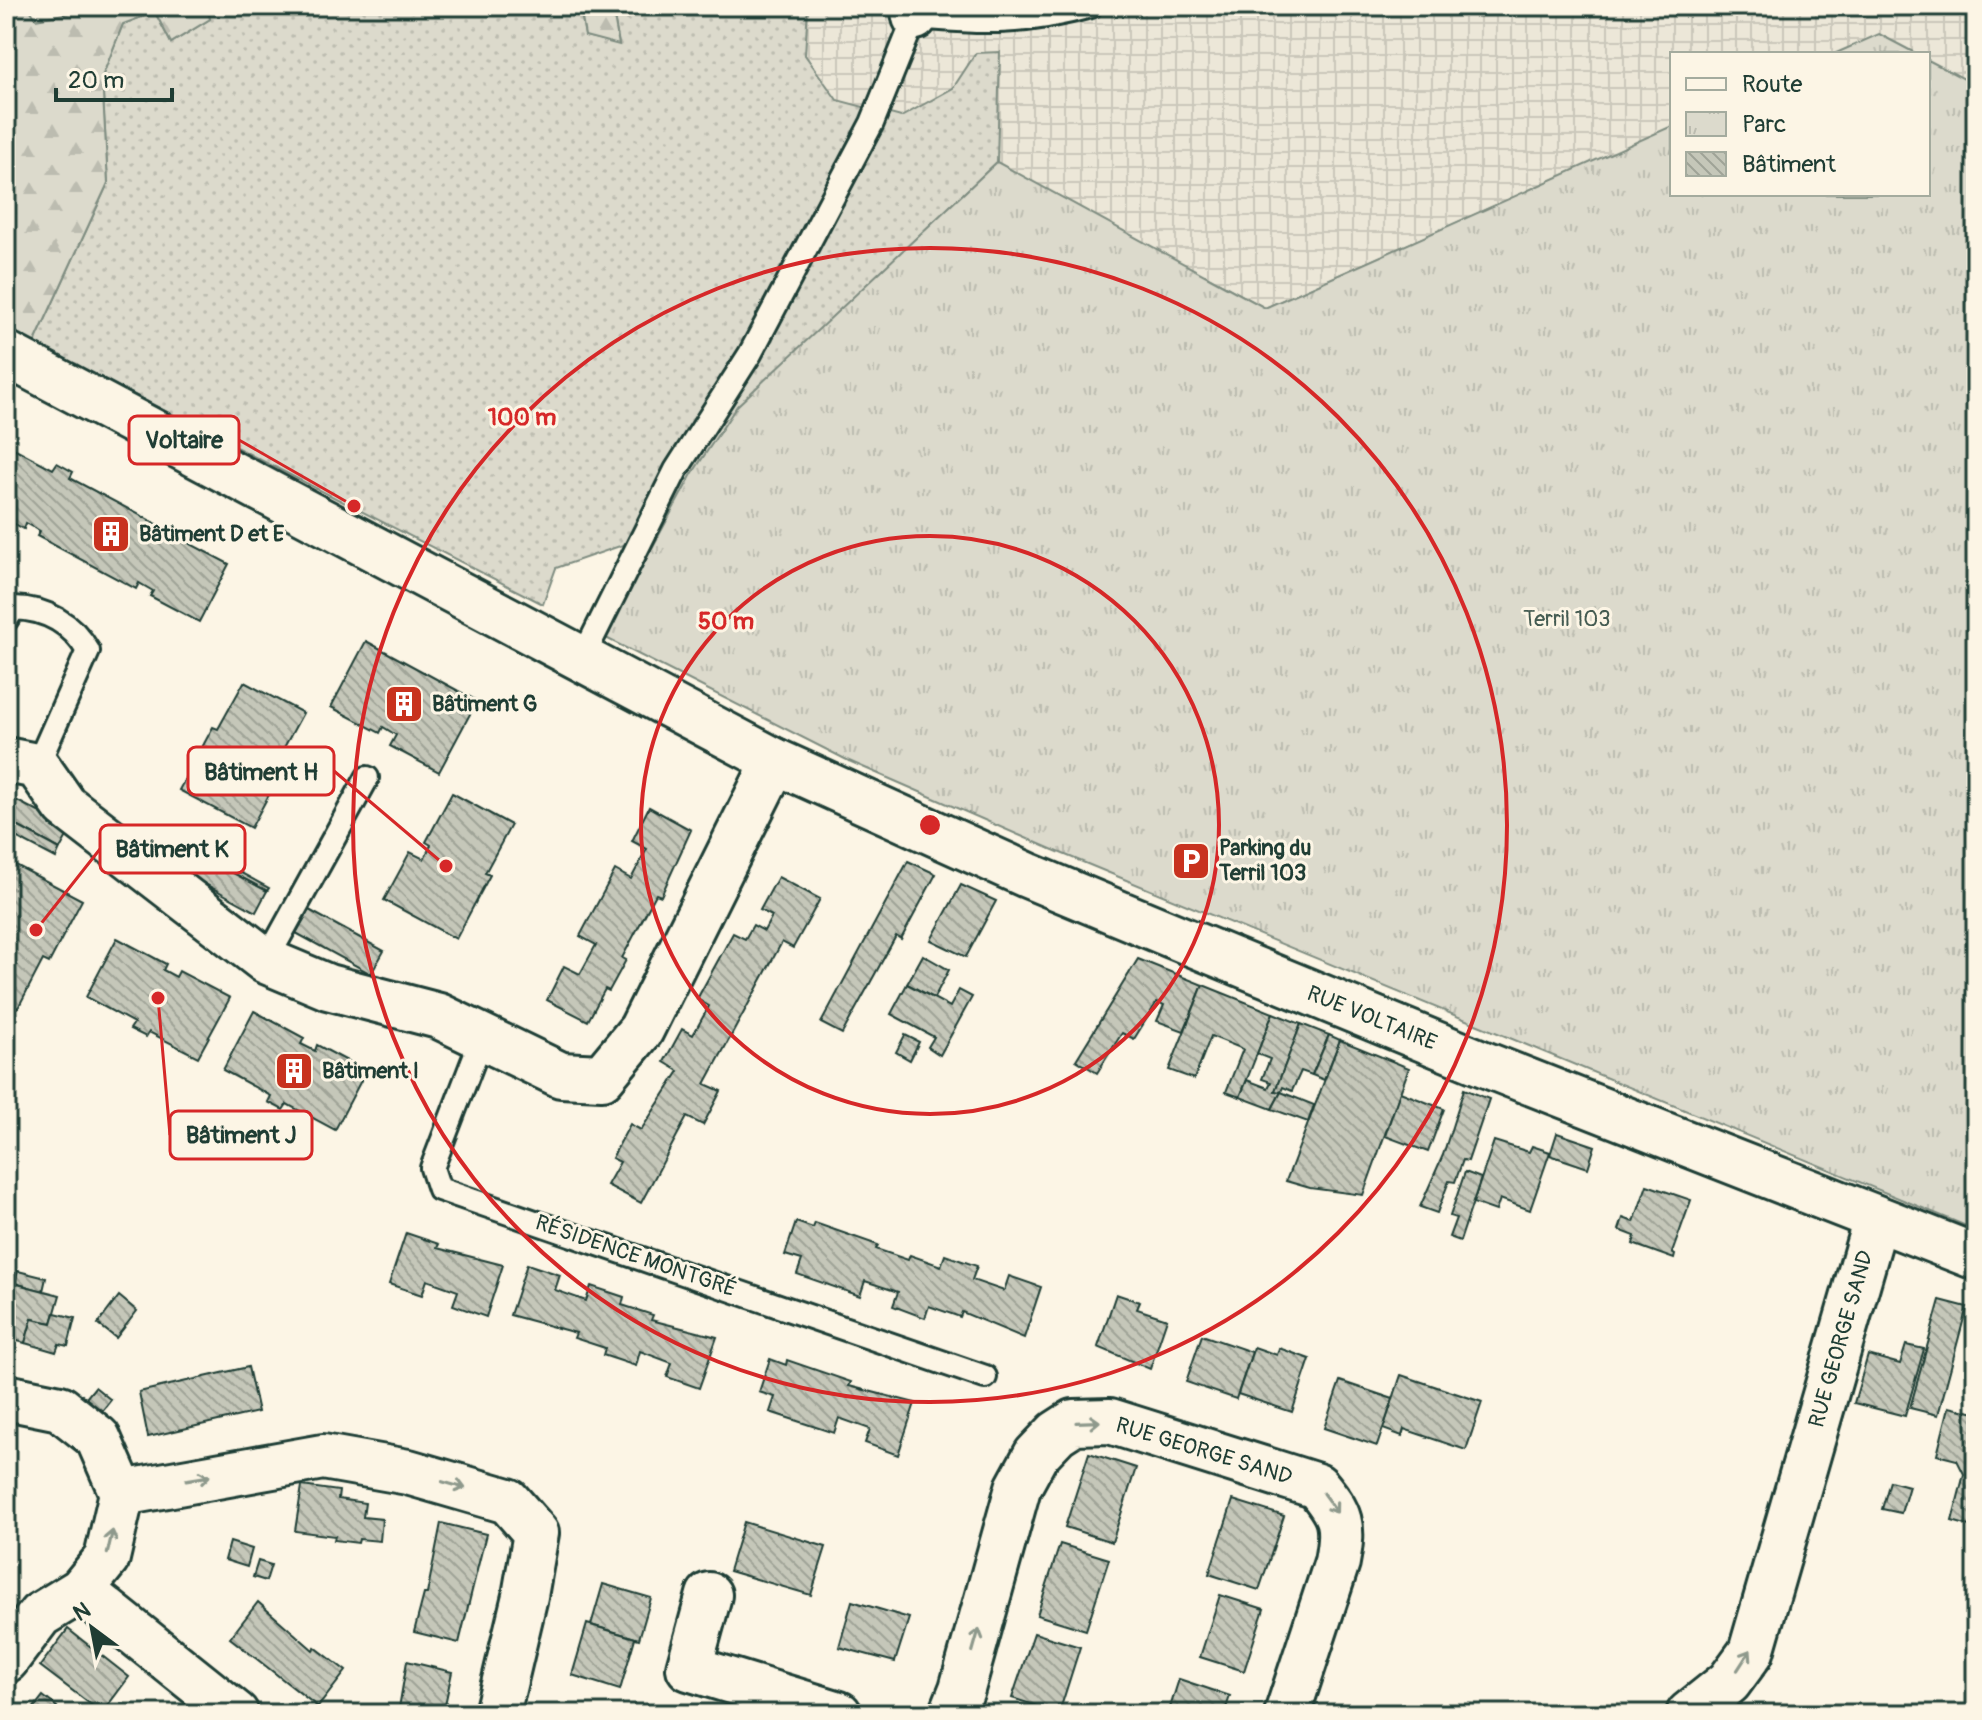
<svg xmlns="http://www.w3.org/2000/svg" width="1982" height="1720" font-family="Pangolin,sans-serif">
  <defs>
    <pattern id="industrial-grid" width="8" height="8" patternUnits="userSpaceOnUse" patternTransform="scale(2)"><rect width="8" height="8" fill="#ece7d8"/><path d="M0 4h8M4 0v8" fill="none" stroke="#cac7ba"/></pattern>
    <pattern id="grass-dots" width="8" height="8" patternUnits="userSpaceOnUse" patternTransform="scale(2)"><rect width="8" height="8" fill="#dcdacc"/><path d="M2 2h.1M6 6h.1" fill="none" stroke="#bcbcb0" stroke-width="1.8" stroke-linecap="round"/></pattern>
    <pattern id="forest-firs" width="22" height="20" patternUnits="userSpaceOnUse" patternTransform="scale(2)"><rect width="22" height="20" fill="#dcdacc"/><path d="M5 1l3.5 6h-7zM16 11l3.5 6h-7z" fill="#bcbcb0"/></pattern>
    <pattern id="park-tufts" width="24" height="20" patternUnits="userSpaceOnUse" patternTransform="scale(2)"><rect width="24" height="20" fill="#dcdacc"/><path d="M3 7l-1-3M5 7V3M7 7l1-3M15 17l-1-3M17 17v-4M19 17l1-3" fill="none" stroke="#bcbcb0"/></pattern>
    <pattern id="building-back-hatch" width="6" height="6" patternUnits="userSpaceOnUse" patternTransform="scale(2)"><rect width="6" height="6" fill="#c5c7b9"/><path d="M-1 5l2 2M0 0l6 6M5-1l2 2" fill="none" stroke="#9fa397"/></pattern>
  </defs>
  <rect width="100%" height="100%" fill="#fcf5e5"/>
  <filter id="ink" filterUnits="userSpaceOnUse"><feTurbulence type="fractalNoise" baseFrequency=".0125" numOctaves="2"/><feDisplacementMap in="SourceGraphic" scale="16" xChannelSelector="R" yChannelSelector="G"/><feConvolveMatrix kernelMatrix="1 2 1 2 8 2 1 2 1" color-interpolation-filters="sRGB"/></filter>
  <g filter="url(#ink)">
    <path fill="url(#industrial-grid)" d="M612,6H1976V85L1928,60V54H1917L1879,34L1834,54H1672V126L1265,308L997,162L737,406Z"/>
    <path fill="url(#grass-dots)" stroke="#7e8c80" stroke-width="2" d="M207,6H580L585,36L619,44L612,6H808L805,55L837,100L901,117L953,88L976,53L1000,52L997,162L825,324L1205,275L1265,308L1557,178L849,761L736,506L556,568L543,604L34,344L108,183L102,77L123,24L155,12L171,43L210,19Z"/>
    <g fill="url(#forest-firs)" stroke="#7e8c80" stroke-width="2">
      <path d="M6,6H28L36,19L70,13L69,6H207L210,19L171,43L155,12L123,24L102,77L108,183L34,344L6,329Z"/>
      <path d="M580,6H612L619,45L585,36Z"/>
    </g>
    <g fill="url(#park-tufts)" stroke="#7e8c80" stroke-width="2">
      <path d="M1879,34L1917,54H1834Z"/>
      <path d="M1928,60L1976,85V1230L1051,849L849,761L604,637L692,474L737,406L997,162L1265,308L1672,126V194H1928Z"/>
    </g>
    <g fill="url(#building-back-hatch)" stroke="#1f3d34" stroke-width="2">
      <path d="M6,444L53,469L57,463L73,472L70,478L166,529L169,524L185,533L181,539L229,564L199,622L150,596L153,591L139,583L136,589L37,536L40,531L26,523L24,529L6,519Z"/>
      <path d="M366,641L477,701L439,772L390,746L396,735L383,727L380,733L331,707Z"/>
      <path d="M244,682L303,713L276,762L271,759L264,773L277,780L251,828L179,790L213,727L218,729Z"/>
      <path d="M452,793L511,825L485,873L490,875L456,939L384,900L410,852L424,859L431,845L426,842Z"/>
      <path d="M6,795L71,829L60,849L6,820Z"/>
      <path d="M649,807L691,830L661,896L656,894L622,958L626,960L609,991L605,989L588,1021L547,1000L564,966L580,974L596,945L580,936L615,870L631,879L647,849L632,841Z"/>
      <path d="M6,820L60,849L56,858L6,832Z"/>
      <path d="M195,848L269,888L267,891L193,852Z"/>
      <path d="M193,852L267,891L256,912L182,871Z"/>
      <path d="M908,861L936,874L901,939L896,936L842,1034L821,1023Z"/>
      <path d="M10,862L82,900L49,963L43,960L18,1008L6,1002V869Z"/>
      <path d="M778,877L820,899L793,948L782,942L705,1084L721,1091L703,1125L687,1117L641,1203L607,1185L620,1162L612,1158L630,1124L641,1130L679,1071L664,1062L682,1029L693,1035L709,1006L697,999L733,933L745,939L753,925L764,931L772,916L760,910Z"/>
      <path d="M961,885L996,901L966,957L931,940Z"/>
      <path d="M309,910L384,951L371,974L296,933Z"/>
      <path d="M117,938L166,964L163,970L176,977L179,971L230,998L198,1057L149,1032L146,1037L130,1029L134,1023L86,997Z"/>
      <path d="M923,955L949,970L934,998L907,984Z"/>
      <path d="M1138,959L1203,985L1184,1031L1157,1021L1164,1005L1157,1002L1134,1039L1122,1033L1097,1073L1076,1060Z"/>
      <path d="M907,984L950,1007L959,990L972,997L940,1055L928,1047L934,1037L891,1014Z"/>
      <path d="M1203,985L1273,1013L1240,1097L1226,1092L1243,1049L1211,1036L1194,1079L1169,1070Z"/>
      <path d="M254,1011L304,1038L301,1044L315,1051L317,1045L366,1071L335,1130L287,1104L283,1110L268,1102L271,1096L223,1070Z"/>
      <path d="M1273,1013L1301,1024L1275,1091L1281,1092L1272,1109L1240,1097L1247,1080L1268,1088L1271,1082L1262,1079L1270,1059L1257,1054Z"/>
      <path d="M1301,1024L1329,1035L1312,1075L1301,1071L1292,1091L1283,1087L1281,1092L1275,1091Z"/>
      <path d="M905,1035L919,1042L910,1060L896,1052Z"/>
      <path d="M1329,1035L1340,1040L1324,1080L1312,1075Z"/>
      <path d="M1340,1040L1409,1068L1363,1195L1310,1188L1286,1181Z"/>
      <path d="M1464,1089L1489,1099L1468,1161L1463,1160L1455,1182L1449,1181L1437,1213L1420,1207L1443,1155Z"/>
      <path d="M1281,1092L1314,1105L1308,1122L1272,1109Z"/>
      <path d="M1400,1092L1444,1109L1428,1152L1385,1136Z"/>
      <path d="M1557,1133L1595,1146L1588,1168L1550,1155Z"/>
      <path d="M1494,1141L1529,1152L1532,1146L1550,1152L1530,1210L1500,1199L1496,1211L1473,1203Z"/>
      <path d="M1465,1172L1481,1178L1460,1241L1449,1237L1456,1218L1450,1216Z"/>
      <path d="M1647,1185L1691,1200L1672,1253L1675,1255L1674,1259L1633,1244L1635,1236L1619,1230L1623,1218L1634,1222Z"/>
      <path d="M796,1222L813,1228L815,1223L878,1245L876,1249L908,1260L910,1255L941,1266L945,1255L977,1266L972,1280L1004,1291L1009,1276L1041,1287L1024,1338L962,1312L960,1317L929,1306L925,1318L893,1306L898,1292L865,1281L860,1296L797,1274L802,1260L785,1255Z"/>
      <path d="M406,1233L439,1244L437,1248L503,1265L486,1317L453,1305L458,1291L427,1280L422,1295L389,1284Z"/>
      <path d="M527,1264L560,1275L555,1290L586,1301L591,1286L624,1297L622,1305L653,1315L651,1320L717,1337L699,1388L667,1377L672,1363L640,1351L636,1366L603,1355L605,1348L574,1338L576,1333L510,1315Z"/>
      <path d="M6,1268L18,1271L6,1309Z"/>
      <path d="M18,1271L46,1278L43,1291L15,1283Z"/>
      <path d="M13,1283L60,1295L52,1323L32,1319L25,1343L6,1338V1309Z"/>
      <path d="M1116,1294L1140,1302L1137,1309L1167,1319L1150,1369L1098,1347Z"/>
      <path d="M119,1296L137,1311L116,1338L98,1324Z"/>
      <path d="M1940,1300L1967,1307L1938,1415L1910,1408Z"/>
      <path d="M55,1313L75,1318L68,1346L59,1344L56,1352L25,1343L32,1319L52,1323Z"/>
      <path d="M1202,1335L1252,1352L1236,1399L1186,1382Z"/>
      <path d="M1906,1345L1924,1349L1905,1416L1854,1403L1868,1355L1900,1364Z"/>
      <path d="M1254,1347L1277,1355L1279,1348L1310,1359L1292,1412L1238,1394Z"/>
      <path d="M770,1359L786,1365L787,1360L851,1382L849,1386L915,1403L898,1455L865,1443L870,1429L839,1418L834,1433L770,1412L775,1397L759,1392Z"/>
      <path d="M248,1367L258,1412L148,1437L139,1392Z"/>
      <path d="M1401,1375L1482,1402L1466,1450L1404,1429L1402,1436L1383,1429Z"/>
      <path d="M1340,1381L1393,1399L1377,1446L1324,1428Z"/>
      <path d="M95,1387L111,1400L98,1416L82,1403Z"/>
      <path d="M1949,1407L1976,1413V1528L1952,1521L1964,1474L1957,1460L1937,1455Z"/>
      <path d="M1089,1453L1136,1468L1112,1542L1065,1527Z"/>
      <path d="M1890,1481L1909,1486L1901,1513L1882,1509Z"/>
      <path d="M302,1486L339,1491L338,1499L365,1503L363,1517L382,1519L380,1541L359,1539L358,1543L334,1540L335,1536L295,1531Z"/>
      <path d="M1233,1500L1284,1516L1259,1590L1209,1574Z"/>
      <path d="M744,1522L826,1547L811,1595L729,1571Z"/>
      <path d="M441,1523L486,1534L459,1643L414,1632L424,1594H427Z"/>
      <path d="M230,1542L252,1549L247,1567L225,1560Z"/>
      <path d="M1060,1544L1109,1559L1086,1630L1037,1615Z"/>
      <path d="M258,1561L271,1565L266,1581L253,1577Z"/>
      <path d="M603,1584L651,1598L639,1639L591,1625Z"/>
      <path d="M1220,1595L1264,1609L1244,1671L1200,1657Z"/>
      <path d="M852,1601L909,1618L895,1662L839,1647Z"/>
      <path d="M258,1602L313,1650L315,1647L346,1671L318,1707L230,1638Z"/>
      <path d="M587,1624L635,1638L620,1690L572,1675Z"/>
      <path d="M68,1629L129,1677L102,1713L40,1666Z"/>
      <path d="M1034,1633L1080,1647L1059,1713L1012,1698Z"/>
      <path d="M407,1661L452,1672L443,1714H398Z"/>
      <path d="M1179,1679L1230,1696L1224,1714H1168Z"/>
      <path d="M43,1696L57,1707L52,1714H29Z"/>
    </g>
    <g fill="none" stroke-linecap="round" stroke-linejoin="round">
      <g stroke="#1f3d34" stroke-width="28">
        <g id="service">
          <path d="M6,620L14,608C46,609 72,623 88,651L37,766"/>
          <path d="M582,659L676,470L750,354L872,123L915,17C985,23 1023,25 1091,6"/>
          <path d="M266,961L367,778"/>
          <path d="M482,1038L432,1168L439,1189L985,1377"/>
        </g>
      </g>
      <g stroke="#1f3d34" stroke-width="50">
        <g id="minor">
          <path d="M913,6L915,17"/>
          <path d="M6,760L37,766L65,806L266,961L328,987L439,1016L561,1075L602,1077L641,1030L775,761"/>
          <path d="M6,1397L60,1408L98,1438L122,1493L107,1558L81,1590L40,1615L6,1660"/>
          <path d="M122,1493L323,1457L408,1472L508,1501L536,1533L525,1596L497,1714"/>
          <path d="M81,1590L236,1714"/>
          <path d="M709,1595L689,1668L839,1714"/>
          <path d="M952,1714L962,1689L1018,1488L1036,1455L1057,1433L1074,1422L1110,1421L1317,1486C1341,1515 1344,1524 1337,1562L1287,1714"/>
          <path d="M1689,1714L1729,1682L1751,1652L1876,1219"/>
        </g>
      </g>
      <g stroke="#1f3d34" stroke-width="50">
        <path id="tertiary" d="M6,354L775,761L1027,875L1193,944L1484,1064L1976,1257"/>
      </g>
      <use href="#service" stroke="#fcf5e5" stroke-width="22"/>
      <use href="#minor" stroke="#fcf5e5" stroke-width="44"/>
      <use href="#tertiary" stroke="#fcf5e5" stroke-width="44"/>
    </g>
    <defs><path id="oneway-shaft" d="M-6 0H5M1.5-3L5.5 0L1.5 3" fill="none" stroke-width="1.6" stroke-linecap="round" stroke-linejoin="round" transform="scale(2)"/></defs>
    <g stroke="#8e998c">
      <use href="#oneway-shaft" transform="translate(1088 1422) rotate(-2)"/>
      <use href="#oneway-shaft" transform="translate(198 1478) rotate(-9)"/>
      <use href="#oneway-shaft" transform="translate(454 1485) rotate(16)"/>
      <use href="#oneway-shaft" transform="translate(1330 1503) rotate(54)"/>
      <use href="#oneway-shaft" transform="translate(110 1542) rotate(-77)"/>
      <use href="#oneway-shaft" transform="translate(976 1640) rotate(-74)"/>
      <use href="#oneway-shaft" transform="translate(1744 1660) rotate(-57)"/>
    </g>
  </g>
  <g fill="none" stroke="#d62828" stroke-width="4">
    <circle cx="930" cy="825" r="289"/>
    <circle cx="930" cy="825" r="577"/>
  </g>
  <defs>
    <g id="building-square" transform="scale(2)"><rect x="-9" y="-9" width="18" height="18" rx="4" fill="#c8321e" stroke="#fcf5e5"/><path d="M-4-6H4V6H1V3H-1V6H-4ZM-2.5-4.3h1.7v1.8h-1.7ZM.8-4.3h1.7v1.8H.8ZM-2.5-1h1.7V.8h-1.7ZM.8-1h1.7V.8H.8Z" fill="#fff"/></g>
    <g id="parking-square" transform="scale(2)"><rect x="-9" y="-9" width="18" height="18" rx="4" fill="#c8321e" stroke="#fcf5e5"/><path d="M-3.5-5.5H1a3.5 3.5 0 0 1 0 7H-1V5.5H-3.5ZM-1-3.4V-.6H.8a1.4 1.4 0 0 0 0-2.8Z" fill="#fff"/></g>
  </defs>
  <g fill-rule="evenodd">
    <use href="#building-square" x="111" y="534"/>
    <use href="#building-square" x="404" y="704"/>
    <use href="#parking-square" x="1191" y="861"/>
    <use href="#building-square" x="294" y="1071"/>
  </g>
  <g text-anchor="middle" dominant-baseline="central" stroke-width="6" stroke-linejoin="round" paint-order="stroke">
    <g font-size="22" font-weight="bold" fill="#1f3d34" stroke="#fcf5e5" text-anchor="start">
      <text x="139" y="534">Bâtiment D et E</text>
      <text x="432" y="704">Bâtiment G</text>
      <text x="1219" y="848">Parking du<tspan x="1219" dy="25">Terril 103</tspan></text>
      <text x="322" y="1071">Bâtiment I</text>
    </g>
    <g font-size="22" fill="#455c52" stroke="#fcf5e5">
      <text x="1567" y="619">Terril 103</text>
    </g>
    <g font-size="22" fill="#1f3d34" stroke="#fcf5e5">
      <text transform="translate(1372 1018) rotate(22)">RUE VOLTAIRE</text>
      <text transform="translate(636 1256) rotate(19)">RÉSIDENCE MONTGRÉ</text>
      <text transform="translate(1841 1339) rotate(-74)">RUE GEORGE SAND</text>
      <text transform="translate(1204 1451) rotate(17)">RUE GEORGE SAND</text>
    </g>
  </g>
  <circle cx="930" cy="825" r="12" fill="#d62828" stroke="#fcf5e5" stroke-width="4"/>
  <g font-size="24" text-anchor="middle" font-weight="bold" fill="#d62828" stroke="#fcf5e5" stroke-width="6" stroke-linejoin="round" paint-order="stroke">
    <text x="522" y="425">100 m</text>
    <text x="726" y="629">50 m</text>
  </g>
  <path fill="none" stroke="#d62828" stroke-width="3" d="M354 506L239 440M446 866L334 771M36 930L100 849M158 998L170 1135"/>
  <g fill="#d62828" stroke="#fcf5e5" stroke-width="3">
    <circle cx="354" cy="506" r="8"/>
    <circle cx="446" cy="866" r="8"/>
    <circle cx="36" cy="930" r="8"/>
    <circle cx="158" cy="998" r="8"/>
  </g>
  <g fill="#fcf5e5" stroke="#d62828" stroke-width="3">
    <rect x="129" y="416" width="110" height="48" rx="8"/>
    <rect x="188" y="747" width="146" height="48" rx="8"/>
    <rect x="100" y="825" width="145" height="48" rx="8"/>
    <rect x="170" y="1111" width="142" height="48" rx="8"/>
  </g>
  <g font-size="24" text-anchor="middle" font-weight="bold" fill="#1f3d34">
    <text x="184" y="448">Voltaire</text>
    <text x="261" y="780">Bâtiment H</text>
    <text x="172" y="857">Bâtiment K</text>
    <text x="241" y="1143">Bâtiment J</text>
  </g>
  <rect width="1982" height="1720" fill="none" stroke="#fcf5e5" stroke-width="32"/>
  <rect x="16" y="16" width="1950" height="1688" fill="none" stroke="#1f3d34" stroke-width="3" filter="url(#ink)"/>
  <rect x="1670" y="52" width="260" height="144" fill="#fcf5e5" stroke="#a4ab9e" stroke-width="2"/>
  <rect x="1686" y="78" width="40" height="12" fill="#fcf5e5" stroke="#a4ab9e" stroke-width="2"/>
  <text x="1742" y="92" font-size="24" fill="#1f3d34">Route</text>
  <rect x="1686" y="112" width="40" height="24" fill="url(#park-tufts)" stroke="#a4ab9e" stroke-width="2"/>
  <text x="1742" y="132" font-size="24" fill="#1f3d34">Parc</text>
  <rect x="1686" y="152" width="40" height="24" fill="url(#building-back-hatch)" stroke="#a4ab9e" stroke-width="2"/>
  <text x="1742" y="172" font-size="24" fill="#1f3d34">Bâtiment</text>
  <g transform="translate(92 1628) rotate(328)" stroke="#fcf5e5" stroke-width="6" paint-order="stroke">
  <path d="M0-6L14 30L0 20L-14 30Z" fill="#1f3d34"/>
  <text y="-12" font-size="22" font-weight="bold" text-anchor="middle" fill="#1f3d34">N</text>
  </g>
  <path d="M56 88v12h116v-12" fill="none" stroke="#1f3d34" stroke-width="4"/>
  <text x="68" y="88" font-size="24" fill="#1f3d34" stroke="#fcf5e5" stroke-width="6" paint-order="stroke">20 m</text>
</svg>
